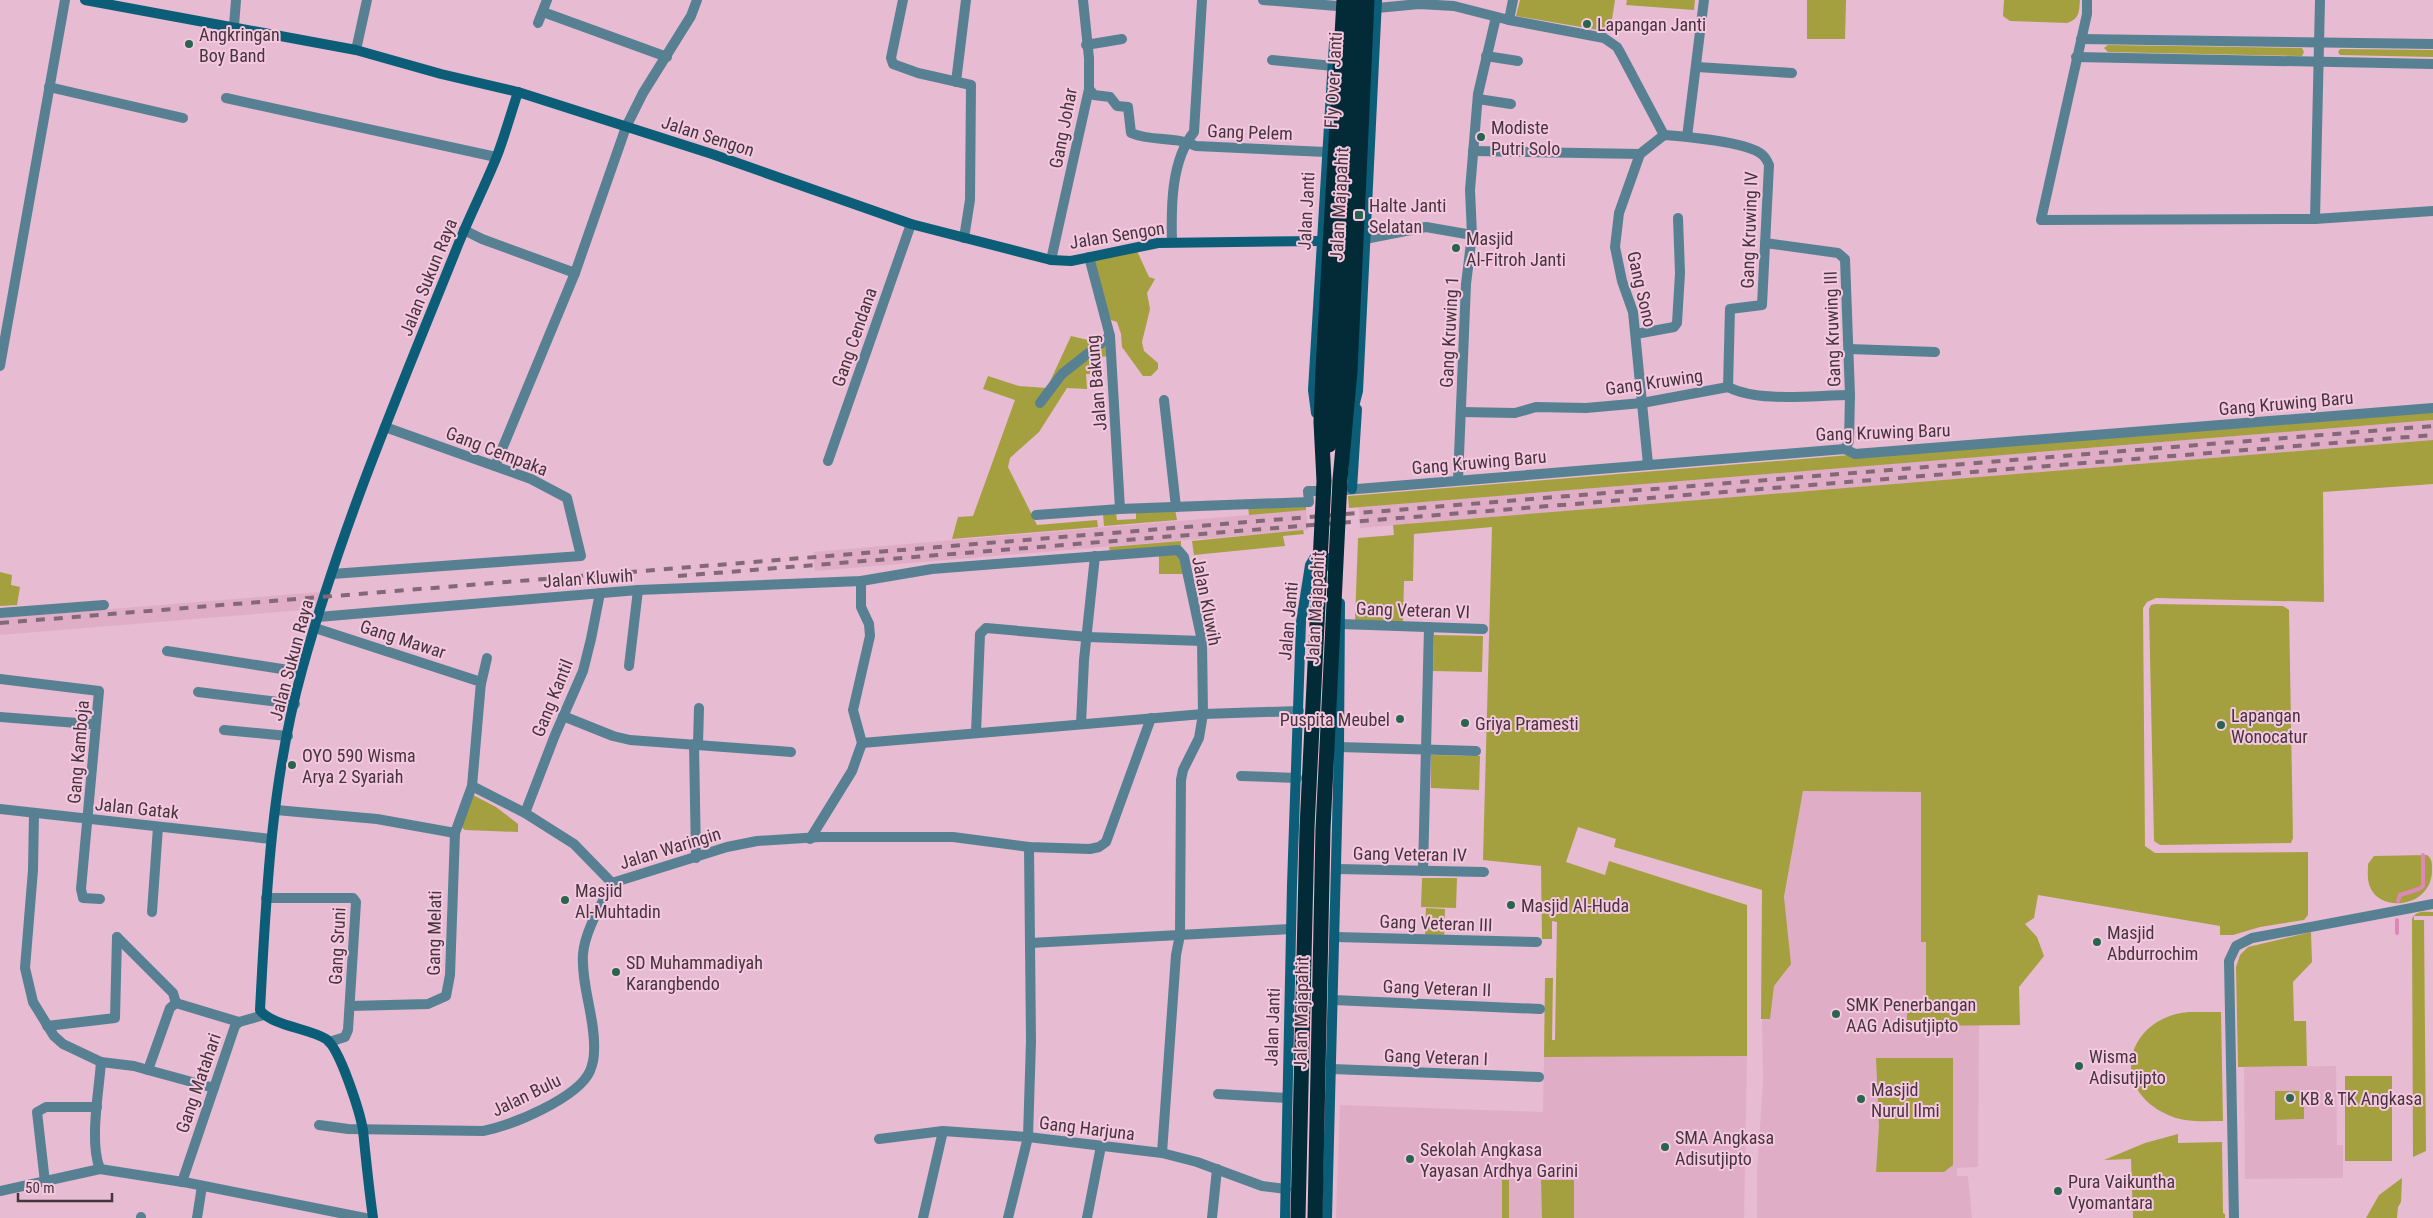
<svg xmlns="http://www.w3.org/2000/svg" width="2433" height="1218" font-family="'Roboto Condensed',sans-serif">
  <rect width="100%" height="100%" fill="#e7bbd1"/>
  <g fill="#e0adc7">
    <path d="M2433,420V440L1360,528L1359,507Z"/>
    <path d="M1306,510L1308,530L815,571L813,552Z"/>
    <path d="M320,592L316,609L0,635V618Z"/>
    <path d="M1803,791H1921V941L1926,942V1004L1907,1025H1979L1978,1167L1957,1168V1176H1968L1972,1218H1757V1173L1763,1081L1762,1024Z"/>
    <path d="M1747,1056L1744,1218H1336L1340,1105L1543,1112L1544,1057Z"/>
    <path d="M2336,1066L2337,1145H2343V1178L2245,1179L2244,1067Z"/>
  </g>
  <g fill="#a4a040">
    <path d="M1520,0H1615L1610,32L1516,16Z"/>
    <path d="M1627,0H1695L1694,10L1626,5Z"/>
    <path d="M1807,0H1846L1845,39H1807Z"/>
    <path d="M2004,0H2080C2079,11 2080,19 2067,23L2010,21L2003,16Z"/>
    <path d="M2108,45L2302,48L2304,52L2302,56L2108,52L2104,48Z"/>
    <path d="M2340,49L2433,50V57L2340,55L2338,52Z"/>
    <path d="M1137,251L1149,277L1155,279L1147,293L1150,309L1142,342L1144,351L1158,363V369L1151,376H1143L1122,347L1121,334L1117,322L1111,320L1104,302L1094,260Z"/>
    <path d="M1095,335L1108,345L1109,356L1101,357L1102,374H1086L1087,389L1067,388L1039,432L1010,458L1008,467L1037,525L1097,520L1098,527L952,539L958,517L973,516L1015,400L983,389L988,376L1019,386L1047,388L1071,336L1088,340Z"/>
    <path d="M2433,412V420L1349,508L1348,496L1850,455Z"/>
    <path d="M2433,440V484L2323,492L2324,602L2156,598L2147,602L2143,608L2145,846L2155,853L2308,852V915L2304,920L2260,927L2233,935H2220V926L2038,895L2034,918L2025,924L2037,937L2044,956L2019,987L2020,1025L1907,1026V1004H1926V942H1921V792L1803,791L1784,897L1791,964L1774,986L1770,1019H1761L1762,890L1614,847L1616,839L1578,827L1566,862L1605,875L1609,861L1747,905V1056L1544,1057L1545,978H1553L1552,1040H1555L1557,922L1552,921V939H1542L1541,866L1483,860L1492,527L1414,534L1413,581H1404L1403,622L1355,621L1358,538L1394,535L1393,525Z"/>
    <path d="M1306,503V510L1249,515L1248,506Z"/>
    <path d="M1175,509L1177,520L1104,526L1103,514L1116,513L1117,520L1136,519V512Z"/>
    <path d="M1303,530L1304,534L1283,536L1285,546L1194,555L1192,541Z"/>
    <path d="M1181,541V546L1110,552L1109,547Z"/>
    <path d="M1179,554L1183,574H1159V555Z"/>
    <path d="M0,572L12,575L11,585L20,587L17,605L0,606Z"/>
    <path d="M2155,604L2283,606L2289,610L2293,838L2291,843L2160,845L2154,841L2149,609L2151,605Z"/>
    <path d="M1434,635L1483,636L1482,672L1433,671Z"/>
    <path d="M1431,755L1480,756L1479,790L1431,788Z"/>
    <path d="M471,794L496,807L518,824V832L465,830L460,826Z"/>
    <path d="M2427,855C2432,859 2432,863 2432,869C2433,907 2381,914 2370,887C2367,880 2368,871 2368,864L2374,856Z"/>
    <path d="M1422,878H1457L1456,908L1421,907Z"/>
    <path d="M1426,908L1445,909L1444,938L1425,937Z"/>
    <path d="M2433,912V916H2414V920H2424L2426,1151L2413,1157L2412,919C2416,910 2425,912 2433,912Z"/>
    <path d="M2311,932L2312,962L2293,982L2294,1021H2306L2307,1066L2238,1067L2236,967L2240,955L2248,947Z"/>
    <path d="M2189,1012H2221L2223,1121C2204,1121 2183,1123 2166,1114C2107,1086 2128,1017 2189,1012Z"/>
    <path d="M1876,1058H1953V1165L1944,1172H1876L1879,1126Z"/>
    <rect x="2345" y="1076" width="47" height="85"/>
    <path d="M2275,1091H2304V1119L2275,1120Z"/>
    <path d="M2178,1134V1143L2222,1142L2223,1213L2225,1214V1218H2133L2131,1159L2104,1160L2145,1143Z"/>
    <path d="M2402,1178L2401,1202L2398,1207L2397,1218H2366L2379,1195Z"/>
    <rect x="1502" y="1180" width="7" height="38"/>
    <path d="M1541,1180H1574V1218H1542Z"/>
  </g>
  <g fill="none" stroke-linecap="round" stroke-linejoin="round">
    <g stroke="#df88b8" stroke-width="4">
      <path d="M2398,901L2400,895L2419,889L2423,886V855"/>
      <path d="M2397,933V920"/>
    </g>
    <g stroke="#578193" stroke-width="10">
      <path d="M903,0L891,58L893,64L918,73L971,85L970,200L964,238"/>
      <path d="M1263,0L1337,6"/>
      <path d="M2087,0V14L2041,220L2315,219L2433,211"/>
      <path d="M1377,8L1419,4L1454,6L1509,20L1604,38L1617,47L1621,54L1664,135"/>
      <path d="M543,12L667,57"/>
      <path d="M1509,20L1513,0"/>
      <path d="M538,23L547,0"/>
      <path d="M234,26L236,0"/>
      <path d="M2081,39L2433,44"/>
      <path d="M1086,45L1122,39"/>
      <path d="M356,50L367,0"/>
      <path d="M1486,56L1518,61"/>
      <path d="M2076,57L2433,64"/>
      <path d="M1272,60L1333,66"/>
      <path d="M1697,67L1792,73"/>
      <path d="M956,82L966,0"/>
      <path d="M49,87L183,118"/>
      <path d="M1089,89L1094,95L1110,97L1117,106L1128,107L1131,133C1152,142 1176,136 1196,146L1326,152"/>
      <path d="M226,98L496,157"/>
      <path d="M1478,99L1511,104"/>
      <path d="M1687,137L1704,0"/>
      <path d="M1473,151L1640,154L1664,135C1687,137 1741,141 1760,153C1765,156 1767,160 1769,165L1762,305L1730,309L1728,387"/>
      <path d="M1640,154L1619,213L1615,247L1622,281L1633,312L1648,464"/>
      <path d="M2315,219L2320,0"/>
      <path d="M464,230L482,239L575,273"/>
      <path d="M1365,239L1426,227L1472,235"/>
      <path d="M1172,242C1171,207 1171,160 1194,132L1202,0"/>
      <path d="M1765,243L1838,253L1845,259L1850,395L1849,441L1845,449"/>
      <path d="M1089,257L1110,336L1120,509"/>
      <path d="M1051,260L1089,89V58L1083,0"/>
      <path d="M1636,334L1674,327L1677,323L1680,273L1678,218"/>
      <path d="M1849,349L1935,352"/>
      <path d="M0,366L65,0"/>
      <path d="M1164,400L1176,507"/>
      <path d="M1040,403L1062,374L1110,336"/>
      <path d="M1461,412L1515,413L1536,407L1586,408L1642,403L1728,387C1759,403 1815,395 1850,395"/>
      <path d="M828,461L911,224"/>
      <path d="M495,466L575,273L626,127L643,93L691,16L697,0"/>
      <path d="M1458,480L1466,284L1472,235L1470,190L1478,94L1496,17"/>
      <path d="M1345,490L1845,449L1855,454L2433,408"/>
      <path d="M1036,515L1120,509L1309,502L1308,491H1326"/>
      <path d="M332,574L581,556L567,498L531,479L385,427"/>
      <path d="M0,613L104,605"/>
      <path d="M318,617L638,590L861,581L932,569L1178,550L1184,557L1202,641L1203,714L1199,738L1183,770L1181,780L1180,935L1176,955L1162,1153"/>
      <path d="M1341,624L1483,629"/>
      <path d="M315,628L481,682L472,786"/>
      <path d="M167,651L301,672"/>
      <path d="M629,666L638,590"/>
      <path d="M0,679L99,691L81,889L83,898L100,899"/>
      <path d="M481,684L487,658"/>
      <path d="M198,692L295,704"/>
      <path d="M563,716L613,736L630,740L791,752"/>
      <path d="M0,717L90,724"/>
      <path d="M1081,724L1084,660L1095,556"/>
      <path d="M224,730L288,736"/>
      <path d="M976,733L980,634L986,628L1088,637L1202,641"/>
      <path d="M862,743L1203,714L1299,711"/>
      <path d="M694,744L696,858"/>
      <path d="M698,744L699,708"/>
      <path d="M1339,747L1476,751"/>
      <path d="M1241,776L1297,778"/>
      <path d="M0,809L271,839"/>
      <path d="M276,810L377,819L455,833L472,786L525,813L574,844L612,883L727,847L757,841L820,837H953L1029,847L1090,849L1099,847L1106,842L1151,718"/>
      <path d="M34,813L33,870L25,968L33,1002L54,1036L63,1044L101,1062L134,1066L148,1070L170,1008L176,1003L239,1022"/>
      <path d="M525,813L555,735L583,671L591,639L600,593"/>
      <path d="M810,839L852,771L862,743L853,710L870,636L869,624L861,607V581"/>
      <path d="M1337,869L1484,872"/>
      <path d="M1423,871L1429,627"/>
      <path d="M266,898H353L356,902L348,1030L345,1037L329,1042"/>
      <path d="M152,912L158,827"/>
      <path d="M117,937L173,993L176,1003"/>
      <path d="M1335,937L1537,942"/>
      <path d="M1030,943L1291,929"/>
      <path d="M1333,1000L1540,1009"/>
      <path d="M350,1006L428,1004L446,996L450,975L455,833"/>
      <path d="M47,1026L115,1018L117,937"/>
      <path d="M1332,1069L1539,1077"/>
      <path d="M148,1070L214,1088"/>
      <path d="M1218,1094L1287,1098"/>
      <path d="M319,1125L348,1129L483,1131C511,1126 578,1098 590,1071C592,1066 594,1057 594,1052C596,1019 581,987 583,954C585,930 602,904 612,883"/>
      <path d="M879,1139L943,1131L1028,1137L1162,1153L1197,1162L1262,1186L1286,1189"/>
      <path d="M100,1169C89,1142 99,1092 101,1062"/>
      <path d="M45,1182L37,1112L46,1107H97"/>
      <path d="M182,1182L235,1026L239,1022L264,1015"/>
      <path d="M0,1191L100,1169L189,1183L365,1218"/>
      <path d="M141,1218V1217"/>
      <path d="M197,1218L202,1186"/>
      <path d="M923,1218L943,1131"/>
      <path d="M1008,1218L1028,1137L1031,1041L1029,847"/>
      <path d="M1087,1218L1101,1146"/>
      <path d="M1212,1218L1217,1169"/>
      <path d="M2234,1218L2229,961L2236,946L2252,938L2433,904"/>
    </g>
    <g stroke="#0c5d78" stroke-width="10">
      <path d="M85,0L356,50L441,74L518,92L712,154L911,224L1051,260L1071,261L1158,243L1320,241"/>
      <path d="M1316,413L1313,390L1334,43"/>
      <path d="M1351,418L1358,391L1377,0"/>
      <path d="M1352,489L1357,409"/>
      <path d="M373,1218C369,1189 366,1160 363,1130C360,1113 340,1048 326,1039C308,1028 272,1026 260,1010C266,896 271,781 302,670C342,524 402,385 458,245C470,215 485,186 497,156C505,135 511,113 518,92"/>
      <path d="M1285,1218L1292,885L1301,622L1310,565L1316,555L1320,553L1328,559L1333,571"/>
      <path d="M1327,1218L1339,747L1340,603"/>
    </g>
    <g stroke="#836876" stroke-width="4" stroke-dasharray="9 9" stroke-linecap="butt">
      <path d="M678,576L2433,435"/>
      <path d="M0,623L2433,426"/>
    </g>
    <g stroke="#032a37" stroke-width="15">
      <path d="M1329,445L1336,371L1356,0"/>
      <path d="M1298,1218L1307,828L1324,481L1321,422L1323,370L1344,0"/>
      <path d="M1315,1218L1323,829L1340,480L1350,371L1367,0"/>
    </g>
  </g>
  <g fill="#29644f" stroke="#f4c8de" stroke-width="2">
    <circle cx="1587" cy="24" r="5"/>
    <circle cx="189" cy="44" r="5"/>
    <circle cx="1481" cy="137" r="5"/>
    <rect x="1354" y="210" width="10" height="10" rx="2.5"/>
    <circle cx="1456" cy="248" r="5"/>
    <circle cx="1400" cy="719" r="5"/>
    <circle cx="1465" cy="723" r="5"/>
    <circle cx="2221" cy="725" r="5"/>
    <circle cx="292" cy="765" r="5"/>
    <circle cx="565" cy="900" r="5"/>
    <circle cx="1511" cy="905" r="5"/>
    <circle cx="2097" cy="942" r="5"/>
    <circle cx="616" cy="972" r="5"/>
    <circle cx="1836" cy="1014" r="5"/>
    <circle cx="2079" cy="1066" r="5"/>
    <circle cx="2290" cy="1098" r="5"/>
    <circle cx="1861" cy="1099" r="5"/>
    <circle cx="1665" cy="1147" r="5"/>
    <circle cx="1410" cy="1159" r="5"/>
    <circle cx="2058" cy="1191" r="5"/>
  </g>
  <g text-anchor="middle" dominant-baseline="central" stroke-width="4" stroke-linejoin="round" paint-order="stroke">
    <g font-size="18" fill="#46353e" stroke="#f4c8de" text-anchor="start">
      <text x="1597" y="24">Lapangan Janti</text>
      <text x="199" y="34">Angkringan<tspan x="199" dy="21">Boy Band</tspan></text>
      <text x="1491" y="127">Modiste<tspan x="1491" dy="21">Putri Solo</tspan></text>
      <text x="1369" y="205">Halte Janti<tspan x="1369" dy="21">Selatan</tspan></text>
      <text x="1466" y="238">Masjid<tspan x="1466" dy="21">Al-Fitroh Janti</tspan></text>
      <text x="2231" y="715">Lapangan<tspan x="2231" dy="21">Wonocatur</tspan></text>
      <text x="1390" y="719" text-anchor="end">Puspita Meubel</text>
      <text x="1475" y="723">Griya Pramesti</text>
      <text x="302" y="755">OYO 590 Wisma<tspan x="302" dy="21">Arya 2 Syariah</tspan></text>
      <text x="575" y="890">Masjid<tspan x="575" dy="21">Al-Muhtadin</tspan></text>
      <text x="1521" y="905">Masjid Al-Huda</text>
      <text x="2107" y="932">Masjid<tspan x="2107" dy="21">Abdurrochim</tspan></text>
      <text x="626" y="962">SD Muhammadiyah<tspan x="626" dy="21">Karangbendo</tspan></text>
      <text x="1846" y="1004">SMK Penerbangan<tspan x="1846" dy="21">AAG Adisutjipto</tspan></text>
      <text x="2089" y="1056">Wisma<tspan x="2089" dy="21">Adisutjipto</tspan></text>
      <text x="1871" y="1089">Masjid<tspan x="1871" dy="21">Nurul Ilmi</tspan></text>
      <text x="2300" y="1098">KB &amp; TK Angkasa</text>
      <text x="1675" y="1137">SMA Angkasa<tspan x="1675" dy="21">Adisutjipto</tspan></text>
      <text x="1420" y="1149">Sekolah Angkasa<tspan x="1420" dy="21">Yayasan Ardhya Garini</tspan></text>
      <text x="2068" y="1181">Pura Vaikuntha<tspan x="2068" dy="21">Vyomantara</tspan></text>
    </g>
    <g font-size="18" fill="#46353e" stroke="#f4c8de">
      <text transform="translate(1333 80) rotate(-87)">Fly Over Janti</text>
      <text transform="translate(1063 128) rotate(-79)">Gang Johar</text>
      <text transform="translate(1250 132) rotate(2)">Gang Pelem</text>
      <text transform="translate(708 136) rotate(18)">Jalan Sengon</text>
      <text transform="translate(1339 204) rotate(-87)">Jalan Majapahit</text>
      <text transform="translate(1306 211) rotate(-87)">Jalan Janti</text>
      <text transform="translate(1749 230) rotate(-88)">Gang Kruwing IV</text>
      <text transform="translate(1117 235) rotate(-9)">Jalan Sengon</text>
      <text transform="translate(428 277) rotate(-68)">Jalan Sukun Raya</text>
      <text transform="translate(1642 289) rotate(77)">Gang Sono</text>
      <text transform="translate(1832 329) rotate(-92)">Gang Kruwing III</text>
      <text transform="translate(1449 332) rotate(-87)">Gang Kruwing 1</text>
      <text transform="translate(854 337) rotate(-71)">Gang Cendana</text>
      <text transform="translate(1654 382) rotate(-8)">Gang Kruwing</text>
      <text transform="translate(1096 383) rotate(-95)">Jalan Bakung</text>
      <text transform="translate(2286 403) rotate(-5)">Gang Kruwing Baru</text>
      <text transform="translate(1883 432) rotate(-2)">Gang Kruwing Baru</text>
      <text transform="translate(497 451) rotate(21)">Gang Cempaka</text>
      <text transform="translate(1479 462) rotate(-5)">Gang Kruwing Baru</text>
      <text transform="translate(588 578) rotate(-4)">Jalan Kluwih</text>
      <text transform="translate(1207 601) rotate(79)">Jalan Kluwih</text>
      <text transform="translate(1315 608) rotate(-87)">Jalan Majapahit</text>
      <text transform="translate(1413 610) rotate(2)">Gang Veteran VI</text>
      <text transform="translate(1288 621) rotate(-85)">Jalan Janti</text>
      <text transform="translate(403 639) rotate(18)">Gang Mawar</text>
      <text transform="translate(291 660) rotate(-75)">Jalan Sukun Raya</text>
      <text transform="translate(552 698) rotate(-68)">Gang Kantil</text>
      <text transform="translate(78 752) rotate(-85)">Gang Kamboja</text>
      <text transform="translate(137 808) rotate(6)">Jalan Gatak</text>
      <text transform="translate(670 848) rotate(-17)">Jalan Waringin</text>
      <text transform="translate(1410 854) rotate(1)">Gang Veteran IV</text>
      <text transform="translate(1436 923) rotate(2)">Gang Veteran III</text>
      <text transform="translate(434 933) rotate(-89)">Gang Melati</text>
      <text transform="translate(337 946) rotate(-87)">Gang Sruni</text>
      <text transform="translate(1437 988) rotate(2)">Gang Veteran II</text>
      <text transform="translate(1301 1013) rotate(-89)">Jalan Majapahit</text>
      <text transform="translate(1272 1027) rotate(-88)">Jalan Janti</text>
      <text transform="translate(1436 1057) rotate(2)">Gang Veteran I</text>
      <text transform="translate(198 1083) rotate(-71)">Gang Matahari</text>
      <text transform="translate(526 1095) rotate(-26)">Jalan Bulu</text>
      <text transform="translate(1087 1128) rotate(7)">Gang Harjuna</text>
    </g>
  </g>
  <path d="M18 1193v8h94v-8" fill="none" stroke="#46353e" stroke-width="2.5"/>
  <text x="25" y="1193" font-size="15" fill="#46353e" stroke="#f4c8de" stroke-width="4" paint-order="stroke">50 m</text>
</svg>
